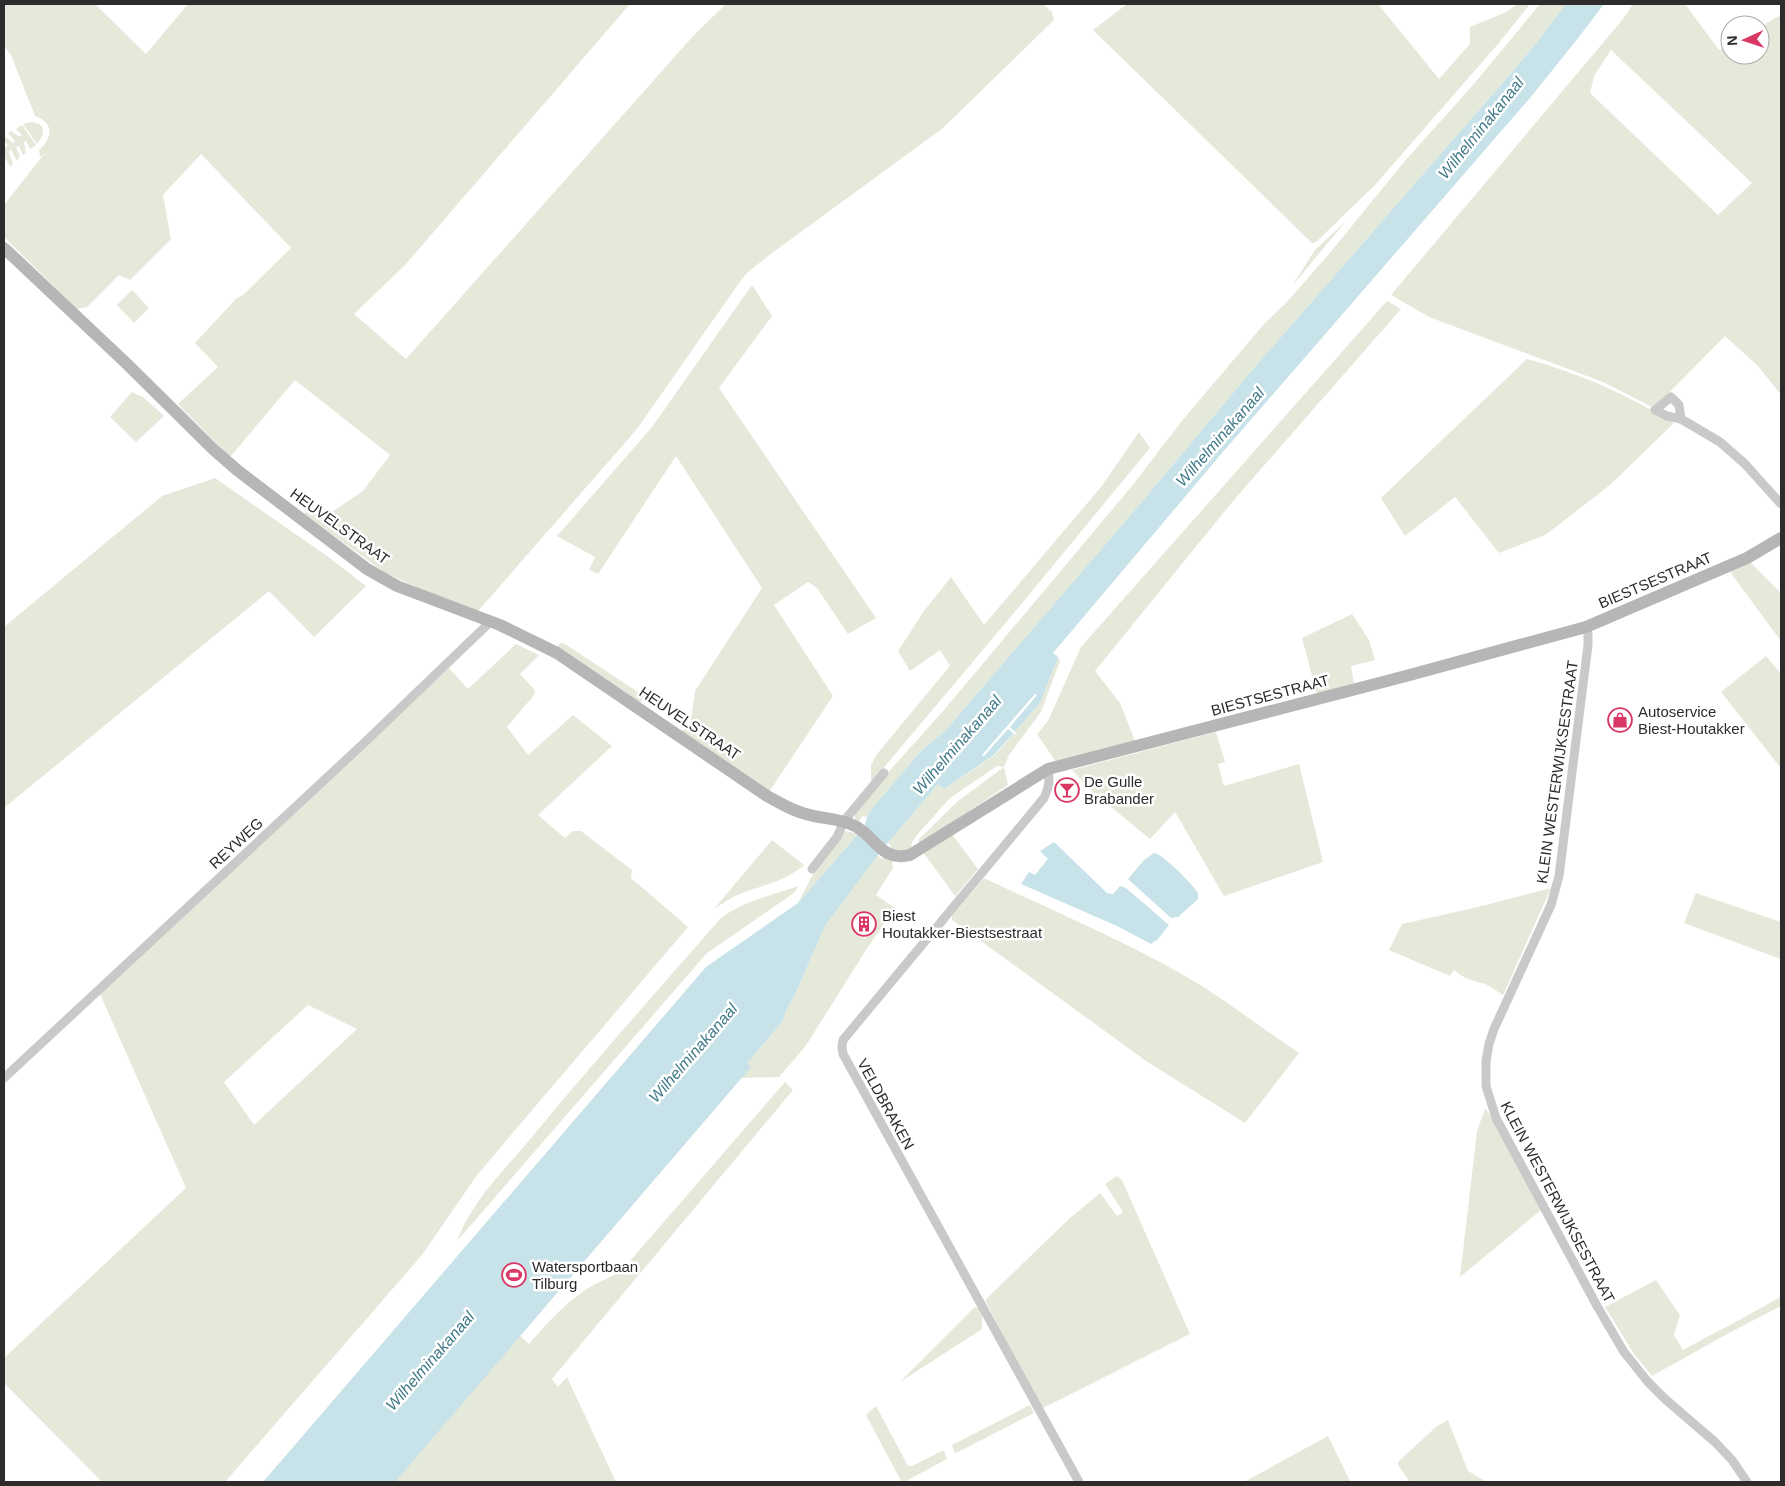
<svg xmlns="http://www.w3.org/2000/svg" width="1785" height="1486" font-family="Helvetica,sans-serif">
  <rect width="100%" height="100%" fill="#fff"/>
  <g fill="#e5e9da" fill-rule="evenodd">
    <path d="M4,4H95L146,54L188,4H630L406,264L354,314L406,359L694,35L726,4H1043L1052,12L1054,20L943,128L768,256L747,273L739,283L637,429L479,610H475L427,592L384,572L304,514L310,507H313L333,511L363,491L390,455L295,380L230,457L178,404L218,367L195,343L236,299L243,295L291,248L201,154L163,195L171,239L130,280L119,275L87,307L77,309L4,237V205L44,154L40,157L39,150C53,138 54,122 35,116L11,55L4,46Z"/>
    <path d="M1127,4H1378L1439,79L1470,44V27L1504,13L1518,4H1530L1498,44L1374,186L1316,242L1312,243L1093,30Z"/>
    <path d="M1540,4H1566L1534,46L1500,86L1254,368L1140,504L946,730L921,751L869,812L867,817L862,816L858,825C852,816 855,813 859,805L944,710L1132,486L1181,422L1236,357L1264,324L1286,303L1329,254L1404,162L1473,85Z"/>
    <path d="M1633,4H1685L1719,50L1730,44V55H1760V27L1781,15V395L1758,366L1725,336L1654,408L1603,382L1429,317L1391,295L1623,19ZM1611,50L1752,183L1718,215L1590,93L1594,76Z"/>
    <path d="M30,122C46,123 46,133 37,144L23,124Z"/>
    <path d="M22,125L36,145L30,149L26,141L24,142L26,153L23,155L19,146L16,147L20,156L17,161L11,150L9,152L13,165L10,166L4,156V146L6,148L8,145L4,141V136L13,143L15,141L8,133L11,131L20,137L22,135L16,129Z"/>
    <path d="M1347,220L1292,286L1315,250Z"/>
    <path d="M752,285L772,316L719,388L876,618L848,634L817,588L808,582L774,605L833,696L769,792L681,731L690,726L695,691L762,588L676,456L598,574L589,570L595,557L557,536L652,427Z"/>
    <path d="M132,290L149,308L134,323L117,305Z"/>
    <path d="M1387,301L1401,309L1233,501L1095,671L1120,703L1135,741L1056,762L1037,734L1048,721L1081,647Z"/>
    <path d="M1527,359C1579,373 1628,395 1674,423L1611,484L1556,527L1543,536L1499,553L1455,497L1405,536L1381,498Z"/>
    <path d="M132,392L143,397L164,416L136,442L110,417Z"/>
    <path d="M1139,432L1150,448L1018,608L871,783V765L877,754L950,666L940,650L910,671L898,651L924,611L951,577L984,625L1101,487Z"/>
    <path d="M215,478L327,556L366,586L314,637L269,591L4,808V627L162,496Z"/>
    <path d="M1750,562L1781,593V641L1730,572Z"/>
    <path d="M1352,614L1369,640L1375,660L1351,666L1354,684L1317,694L1302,638Z"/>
    <path d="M560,643L565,644L644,696L640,703L557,648Z"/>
    <path d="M516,644L539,655L520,674L534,689L535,694L507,727L528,755L573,715L612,746L538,815L565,838L573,831H581L632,870L631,878L688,927L477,1175L422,1255L225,1482H102L4,1383V1358L186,1188L100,994L449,668L468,689ZM308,1005L357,1029L254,1125L224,1082Z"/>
    <path d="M1766,656L1781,674L1780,767L1721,692Z"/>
    <path d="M1058,657L1060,661L1041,712L1009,755L1004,767L1008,785L918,845L919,839L958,801L1004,767L997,766L950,798L917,835L912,842L911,850H889L891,846L888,842L938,784L944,789L995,755L1020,726L1040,703Z"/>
    <path d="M1216,732L1225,762L1218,764L1224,786L1299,764L1323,862L1224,896L1175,812L1150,839L1094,793L1072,770Z"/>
    <path d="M845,831L858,834L798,903C811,879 824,849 845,831Z"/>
    <path d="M951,833L978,869L955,896L923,852Z"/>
    <path d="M772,840L804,865C786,881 764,885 742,893C732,897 723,903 714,909Z"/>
    <path d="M877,855L882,859L885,856L892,861L893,868L876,895L895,908L866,950L805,1047L779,1077L734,1078L782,1022L787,1008L794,997L825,926ZM864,918L875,925L865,939L855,933Z"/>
    <path d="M984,878C1051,910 1121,939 1185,976C1225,999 1261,1028 1299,1053L1245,1123L1146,1061L952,920V916Z"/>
    <path d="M799,886L794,893L707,953L457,1241C472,1200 505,1170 532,1137C593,1063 657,991 721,918C744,901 772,895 799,886Z"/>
    <path d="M1551,888L1503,995C1497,992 1489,984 1482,983C1471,981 1462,977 1454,970L1450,976L1389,950L1402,924L1474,908Z"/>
    <path d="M1696,893L1781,922V959L1684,923Z"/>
    <path d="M785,1082L793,1090L552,1379L558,1387L567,1377L616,1482H392L519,1335L529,1344C549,1321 564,1304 590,1287C601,1280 614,1277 624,1268Z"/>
    <path d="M1485,1109L1487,1110L1541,1210L1460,1277L1477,1131Z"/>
    <path d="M1117,1176L1122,1180L1190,1334L1041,1409L985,1300L1070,1218L1099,1194H1101L1117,1216L1123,1212L1105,1184Z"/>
    <path d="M1656,1280L1680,1315L1674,1335L1683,1350C1716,1332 1748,1316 1780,1297L1781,1306L1729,1333L1652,1376L1634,1354L1605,1307Z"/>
    <path d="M975,1307L978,1308L982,1316V1329L900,1382Z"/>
    <path d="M1030,1405L1034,1413L1032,1414L958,1452L955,1453L952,1445Z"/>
    <path d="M876,1406L908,1466H912L942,1451H944L947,1459L906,1481H901L866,1415Z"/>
    <path d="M1448,1420L1468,1471L1487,1482H1410L1398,1465V1462L1437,1426Z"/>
    <path d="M1328,1436L1350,1481L1348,1482H1244Z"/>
  </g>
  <g fill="#c7e2e8">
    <path d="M1566,4H1604L1575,42L1530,98L1222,453L1053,653L1058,657L1040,703L1020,726L994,755L944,789L938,784L880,852L825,926L794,997L787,1008L782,1022L747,1063L751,1067L395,1482H263L706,967L798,903L864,827L869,812L921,751L946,730L1140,504L1254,368L1500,86L1534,46Z"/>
    <path d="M1054,842L1107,893L1113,894L1120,886L1126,888L1169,925L1158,939L1151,944L1119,927L1021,884L1029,872L1035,875L1048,859L1040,851Z"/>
    <path d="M1154,853C1163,854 1192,884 1198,893V899L1178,917L1171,918L1128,879L1144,860Z"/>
  </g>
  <path fill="#fff" d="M1035,694L1037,695L1010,727L1017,734L1016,735L1008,729L984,756L982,755Z"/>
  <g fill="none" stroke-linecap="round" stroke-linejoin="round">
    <g stroke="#c9c9c9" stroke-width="9">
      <path d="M1681,419L1679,405L1671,397L1655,410L1667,416L1681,419L1720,442L1745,464L1781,504"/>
      <path d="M1586,627L1588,634V645L1559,876L1551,905L1494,1029L1489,1044L1486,1061V1086L1496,1118L1597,1306L1624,1352L1648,1382L1665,1399L1715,1442L1732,1460L1747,1482"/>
      <path d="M1048,769C1050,780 1049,787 1044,798L843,1040L842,1047L843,1054L1079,1482"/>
      <path d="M812,869L837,837L844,821L884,773"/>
      <path d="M4,1078L363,744L486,626"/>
    </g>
    <path stroke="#b6b6b6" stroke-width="12" d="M4,248L127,364L213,449L237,470L367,569L397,586L500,625L557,653L767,796C780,803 792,811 806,814C822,819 840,818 855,826C876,837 881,862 910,855L1048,769L1406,676L1586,627L1747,558L1781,538"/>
  </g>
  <defs>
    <g id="shop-ring" transform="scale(1.25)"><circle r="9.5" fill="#fff" stroke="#d93764" stroke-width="1.5"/><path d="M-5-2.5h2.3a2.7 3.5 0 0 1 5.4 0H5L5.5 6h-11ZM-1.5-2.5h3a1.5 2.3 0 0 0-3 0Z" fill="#d93764"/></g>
    <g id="bar-ring" transform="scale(1.25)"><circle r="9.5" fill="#fff" stroke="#d93764" stroke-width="1.5"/><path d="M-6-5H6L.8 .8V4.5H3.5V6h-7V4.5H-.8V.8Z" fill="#d93764"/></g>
    <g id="building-ring" transform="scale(1.25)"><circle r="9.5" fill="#fff" stroke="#d93764" stroke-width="1.5"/><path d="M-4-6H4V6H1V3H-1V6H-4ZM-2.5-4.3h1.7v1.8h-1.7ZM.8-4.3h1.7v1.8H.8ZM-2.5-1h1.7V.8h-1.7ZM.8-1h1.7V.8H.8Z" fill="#d93764"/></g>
    <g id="stadium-ring" transform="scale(1.25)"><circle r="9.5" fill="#fff" stroke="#d93764" stroke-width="1.5"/><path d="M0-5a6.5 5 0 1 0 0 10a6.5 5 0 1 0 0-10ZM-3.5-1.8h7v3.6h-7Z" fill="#d93764"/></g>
  </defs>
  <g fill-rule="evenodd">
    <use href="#shop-ring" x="1620" y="720"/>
    <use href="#bar-ring" x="1067" y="790"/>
    <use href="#building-ring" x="864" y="924"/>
    <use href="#stadium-ring" x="514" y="1275"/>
  </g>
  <g text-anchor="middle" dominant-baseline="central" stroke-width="5" stroke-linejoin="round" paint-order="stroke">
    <g font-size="15" fill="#2c2c2c" stroke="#fff">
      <text transform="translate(340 526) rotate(36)">HEUVELSTRAAT</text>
      <text transform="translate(1655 580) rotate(-23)">BIESTSESTRAAT</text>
      <text transform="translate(1270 695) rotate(-15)">BIESTSESTRAAT</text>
      <text transform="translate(690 723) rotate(34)">HEUVELSTRAAT</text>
      <text transform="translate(1557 772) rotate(-82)">KLEIN WESTERWIJKSESTRAAT</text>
      <text transform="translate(236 843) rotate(-43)">REYWEG</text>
      <text transform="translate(886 1104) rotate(61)">VELDBRAKEN</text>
      <text transform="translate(1558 1202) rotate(62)">KLEIN WESTERWIJKSESTRAAT</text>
    </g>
    <g font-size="15" fill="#2c2c2c" stroke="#fff" text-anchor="start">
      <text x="1638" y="711">Autoservice<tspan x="1638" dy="17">Biest-Houtakker</tspan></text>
      <text x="1084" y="781">De Gulle<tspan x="1084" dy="17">Brabander</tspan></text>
      <text x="882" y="915">Biest<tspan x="882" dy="17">Houtakker-Biestsestraat</tspan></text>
      <text x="532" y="1266">Watersportbaan<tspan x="532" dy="17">Tilburg</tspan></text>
    </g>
    <g font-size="16" font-style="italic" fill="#407a88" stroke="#fff">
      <text transform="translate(1481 128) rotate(-51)">Wilhelminakanaal</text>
      <text transform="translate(1220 437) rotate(-49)">Wilhelminakanaal</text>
      <text transform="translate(957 745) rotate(-49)">Wilhelminakanaal</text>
      <text transform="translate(693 1053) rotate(-49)">Wilhelminakanaal</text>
      <text transform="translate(430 1361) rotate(-49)">Wilhelminakanaal</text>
    </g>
  </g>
  <rect width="1785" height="1486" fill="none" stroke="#2c2c2c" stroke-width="10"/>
  <g transform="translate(1745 40) rotate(267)"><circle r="24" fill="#ffffff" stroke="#ababab"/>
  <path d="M0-4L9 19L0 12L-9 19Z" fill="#d93764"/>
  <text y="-8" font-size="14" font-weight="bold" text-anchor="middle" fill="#2c2c2c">N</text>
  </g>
</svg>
